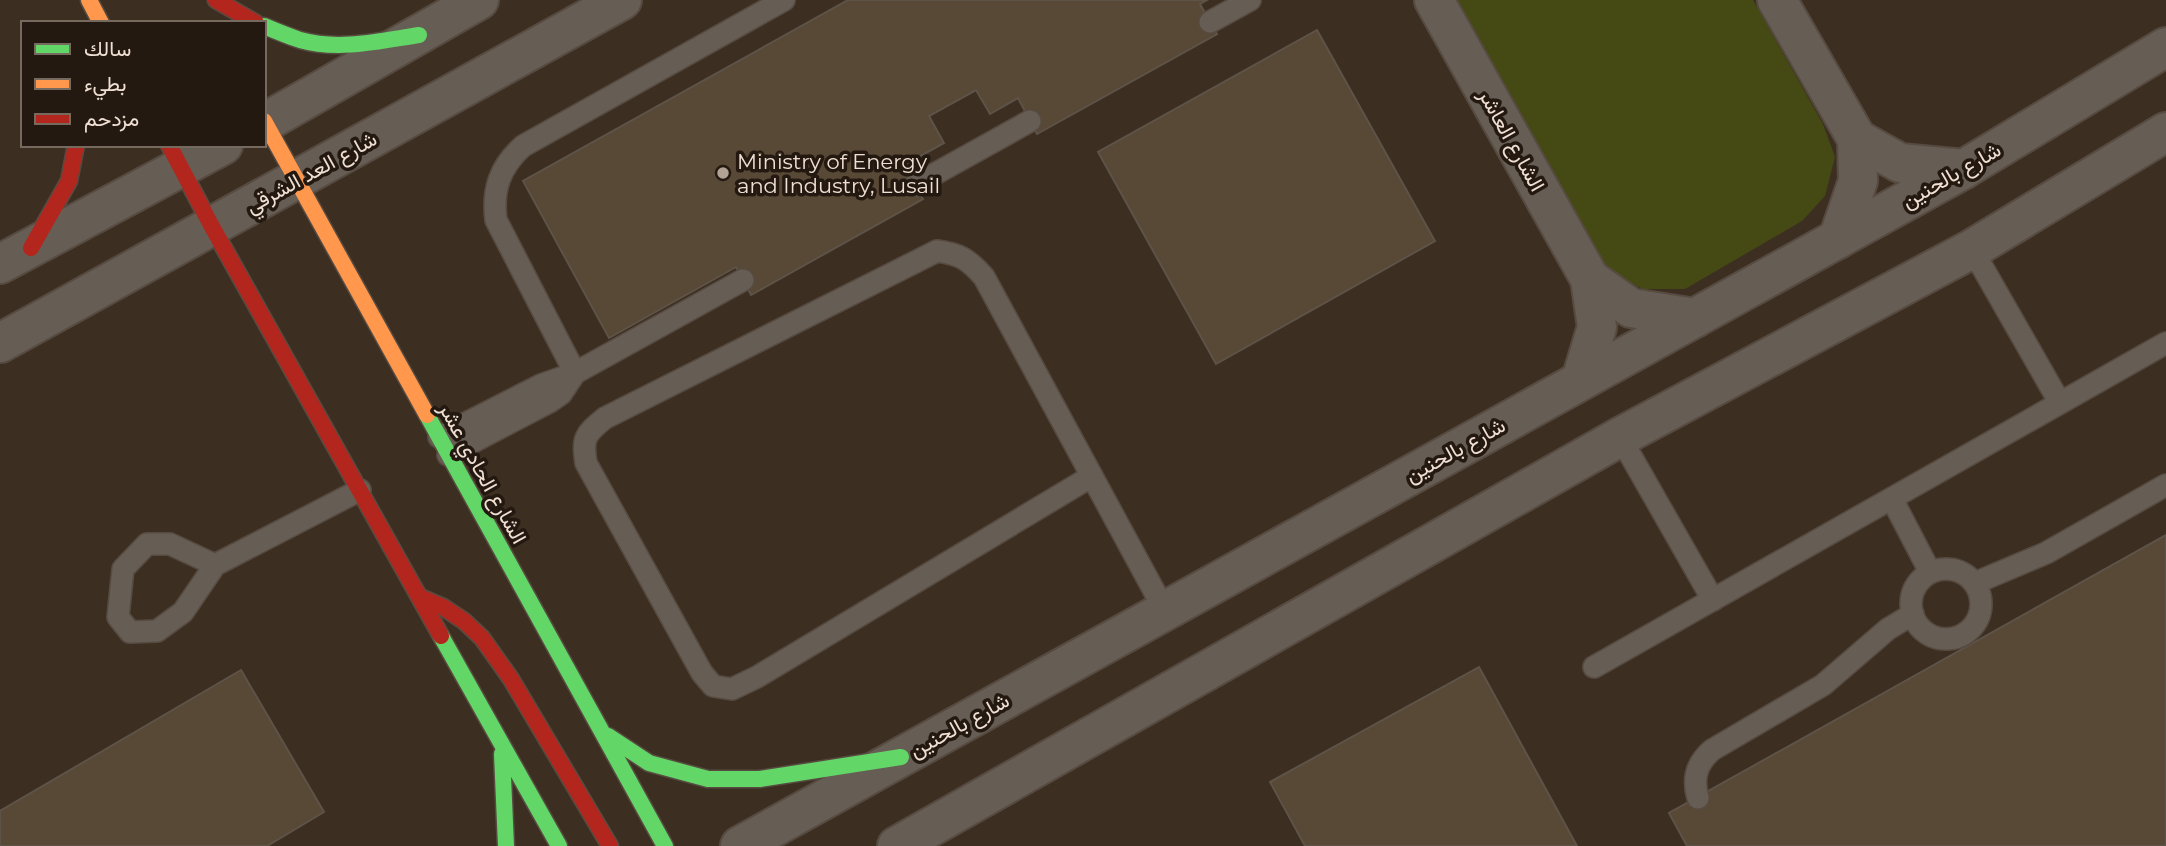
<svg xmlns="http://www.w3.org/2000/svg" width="2166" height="846" font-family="Montserrat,Vazirmatn,sans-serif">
  <rect width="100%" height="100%" fill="#3c2f22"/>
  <path fill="#454a15" d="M1452,0H1753L1823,124L1835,157L1825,196L1802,221L1685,289H1643L1603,269Z"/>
  <g fill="#584836" stroke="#5e5348" stroke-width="2">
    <path d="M848,0H1207L1200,4L1217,34L1037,134L1018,98L990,114L976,90L929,116L944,143L904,165L923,199L751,295L736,267L609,338L523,181Z"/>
    <path d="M1317,30L1435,241L1216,364L1098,152Z"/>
    <path d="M2166,535V846H1687L1669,813Z"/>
    <path d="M1479,667L1577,846H1305L1270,782Z"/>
    <path d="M241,670L324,812L267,846H0V811Z"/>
  </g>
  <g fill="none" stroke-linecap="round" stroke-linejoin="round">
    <g stroke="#574b41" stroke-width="24">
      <g id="lane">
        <path d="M1210,22L1250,0"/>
        <path d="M915,185L1030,121"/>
        <path d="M1972,249L2060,403"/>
        <path d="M575,373L496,220C492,189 500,167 523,146L784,0"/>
        <path d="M439,437L541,385L575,373L743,280"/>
        <path d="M1620,437L1713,600"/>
        <path d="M448,455L551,401L561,394L575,373"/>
        <path d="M1092,476L757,677L732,689L713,686L702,673L586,463C582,438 585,434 605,418L937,251C960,254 968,259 984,277L1165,611"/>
        <path d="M1892,499L1930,572"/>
        <path d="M215,565L183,612L157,631L130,632L118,617L123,569L147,544H170L215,565L360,490"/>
        <circle cx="1946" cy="604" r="35"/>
        <path d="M1975,583L2046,553L2166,485"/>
        <path d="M1594,667L2166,343"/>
        <path d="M1698,798C1692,778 1697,763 1712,750L1823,685L1888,629L1913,614"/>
      </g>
    </g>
    <g stroke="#574b41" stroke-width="42">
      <g id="street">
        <path d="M1434,0L1590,279L1597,327L1581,380"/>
        <path d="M1777,0L1857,139L1858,181L1838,239"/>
        <path d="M264,123L479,0"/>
        <path d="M1857,139L1900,163L1964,169"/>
        <path d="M0,264L223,145"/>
        <path d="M1590,279L1631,308L1695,318"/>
        <path d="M0,343L622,0"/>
        <path d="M740,846L1964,169L2166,47"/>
        <path d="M897,846L1620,437L1972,249L2166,132"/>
      </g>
    </g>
    <g stroke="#574b41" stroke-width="19">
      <g id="fast">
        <path d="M264,26C276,31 288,36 300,40C339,51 380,41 419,35"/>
        <path d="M427,415L665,846"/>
        <path d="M441,636L559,846"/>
        <path d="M608,736L649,763L708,779H760L901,757"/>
        <path d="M502,754L506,846"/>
      </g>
    </g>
    <g stroke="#574b41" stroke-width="19">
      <g id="slow">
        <path d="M89,0L101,23"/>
        <path d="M264,121L427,415"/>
      </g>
    </g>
    <g stroke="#574b41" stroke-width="19">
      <g id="jam">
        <path d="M216,0L256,23"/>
        <path d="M169,145L211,225L441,636"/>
        <path d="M31,248L69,181L76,145"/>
        <path d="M420,597L443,607L464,621L482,638L511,679L610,846"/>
      </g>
    </g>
    <use href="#lane" stroke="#665d54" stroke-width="21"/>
    <use href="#street" stroke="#665d54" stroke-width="38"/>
    <use href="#fast" stroke="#63d668" stroke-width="16"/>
    <use href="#slow" stroke="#ff974d" stroke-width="16"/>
    <use href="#jam" stroke="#b3261e" stroke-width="16"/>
  </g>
  <circle fill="#b1a296" stroke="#241910" stroke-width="2.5" cx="723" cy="173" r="7"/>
  <g text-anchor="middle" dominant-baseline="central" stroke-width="7" stroke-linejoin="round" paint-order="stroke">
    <g font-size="21" fill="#f0e0d4" stroke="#241910">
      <text transform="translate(1512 140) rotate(61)">الشارع العاشر</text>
      <text transform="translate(311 172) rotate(-29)">شارع العد الشرقي</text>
      <text transform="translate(1951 175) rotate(-30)">شارع بالحنين</text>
      <text transform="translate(1455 450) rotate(-29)">شارع بالحنين</text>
      <text transform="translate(483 473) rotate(61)">الشارع الحادي عشر</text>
      <text transform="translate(959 725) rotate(-29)">شارع بالحنين</text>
    </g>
    <g font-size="21" fill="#f0e0d4" stroke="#241910" text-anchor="start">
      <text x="737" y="161">Ministry of Energy<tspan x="737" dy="24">and Industry, Lusail</tspan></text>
    </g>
  </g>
  <rect x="21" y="21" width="245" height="126" fill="#241910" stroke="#76695e" stroke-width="2"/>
  <rect x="35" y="44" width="35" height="10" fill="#63d668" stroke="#76695e" stroke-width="2"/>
  <text x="84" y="56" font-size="21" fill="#f0e0d4">سالك</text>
  <rect x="35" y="79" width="35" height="10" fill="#ff974d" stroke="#76695e" stroke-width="2"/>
  <text x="84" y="91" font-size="21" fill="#f0e0d4">بطيء</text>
  <rect x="35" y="114" width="35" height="10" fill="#b3261e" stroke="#76695e" stroke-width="2"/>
  <text x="84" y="126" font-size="21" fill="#f0e0d4">مزدحم</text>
</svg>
